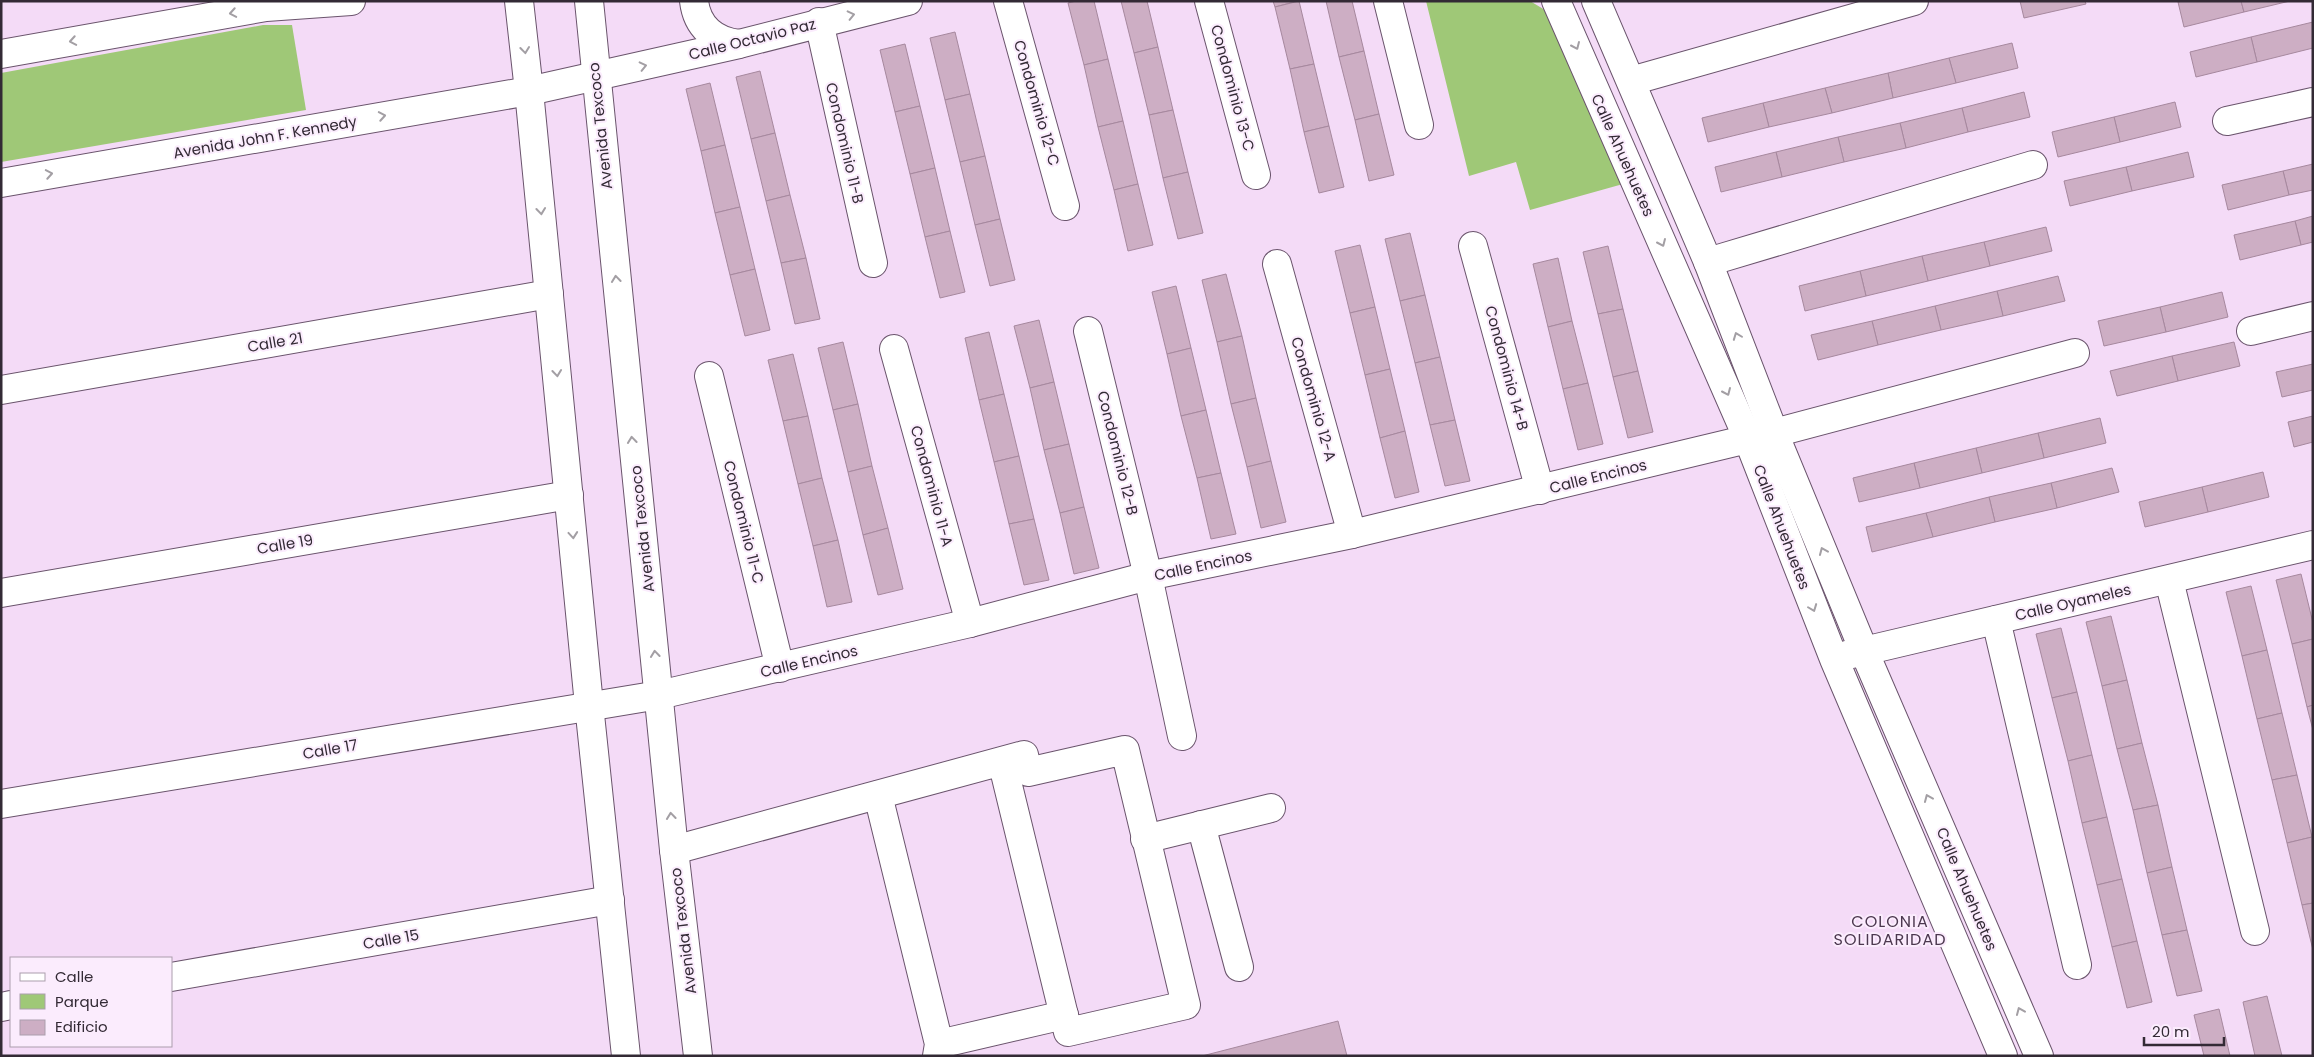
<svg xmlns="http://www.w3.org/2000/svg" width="2314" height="1057" font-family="Poppins,sans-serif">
  <rect width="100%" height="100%" fill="#f4dbf7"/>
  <g fill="#9fc877">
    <path d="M1426,1H1530L1550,13L1623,184L1530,210L1516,162L1469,176Z"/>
    <path d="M263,25H292L306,110L1,162V73Z"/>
  </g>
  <g fill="#cdaec4" stroke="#a6889e">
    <path d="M1076,1H1094L1108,59L1084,65L1068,3Z"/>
    <path d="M1121,1H1147L1158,47L1134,53Z"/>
    <path d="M1273,1H1298L1275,7Z"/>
    <path d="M1299,1L1314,64L1290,69L1275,7Z"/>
    <path d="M1326,1H1352L1364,51L1339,57Z"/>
    <path d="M2020,1H2085L2086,4L2024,18Z"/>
    <path d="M2183,1H2241L2244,12L2184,27L2178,2Z"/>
    <path d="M2241,1H2290L2244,12Z"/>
    <path d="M2313,22V48L2257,62L2251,37Z"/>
    <path d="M955,32L970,94L945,100L930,38Z"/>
    <path d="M2251,37L2257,62L2196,77L2190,52Z"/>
    <path d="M2012,43L2018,68L1956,83L1949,58Z"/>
    <path d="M905,44L920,106L895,112L880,50Z"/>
    <path d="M1158,47L1173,110L1149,115L1134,53Z"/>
    <path d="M1364,51L1379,114L1355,120L1339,57Z"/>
    <path d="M1949,58L1956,83L1893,98L1888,73Z"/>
    <path d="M1108,59L1123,121L1098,127L1084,65Z"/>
    <path d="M1314,64L1329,126L1304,132L1290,69Z"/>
    <path d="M760,71L775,133L751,139L736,77Z"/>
    <path d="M1888,73L1893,98L1832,113L1825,88Z"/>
    <path d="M710,83L725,145L701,151L686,89Z"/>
    <path d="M1825,88L1832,113L1769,127L1763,103Z"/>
    <path d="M2024,92L2030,117L1968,132L1962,108Z"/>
    <path d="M970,94L985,156L960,162L945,100Z"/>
    <path d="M2175,102L2181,127L2120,142L2114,117Z"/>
    <path d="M1763,103L1769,127L1708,142L1702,118Z"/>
    <path d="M920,106L935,168L910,174L895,112Z"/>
    <path d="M1962,108L1968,132L1906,148L1900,123Z"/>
    <path d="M1173,110L1188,172L1163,178L1149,115Z"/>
    <path d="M1379,114L1394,175L1369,181L1355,120Z"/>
    <path d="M2114,117L2120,142L2058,157L2052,132Z"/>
    <path d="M1123,121L1138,184L1114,190L1098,127Z"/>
    <path d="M1900,123L1906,148L1844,162L1838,137Z"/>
    <path d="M1329,126L1344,187L1319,193L1304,132Z"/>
    <path d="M775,133L790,195L766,201L751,139Z"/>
    <path d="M1838,137L1844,162L1782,177L1776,152Z"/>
    <path d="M725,145L740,207L715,213L701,151Z"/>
    <path d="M1776,152L1782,177L1721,192L1715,167Z"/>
    <path d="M2188,152L2194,177L2132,191L2126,167Z"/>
    <path d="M985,156L1000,219L975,225L960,162Z"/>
    <path d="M2313,164V190L2289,195L2283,171Z"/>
    <path d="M2126,167L2132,191L2070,206L2064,181Z"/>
    <path d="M935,168L950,231L925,237L910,174Z"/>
    <path d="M2283,171L2289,195L2228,210L2222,185Z"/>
    <path d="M1188,172L1203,233L1178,239L1163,178Z"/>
    <path d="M1138,184L1153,245L1128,251L1114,190Z"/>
    <path d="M790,195L806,258L781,263L766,201Z"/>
    <path d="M740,207L755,269L730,275L715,213Z"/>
    <path d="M2313,216V242L2301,245L2295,221Z"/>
    <path d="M1000,219L1015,280L990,286L975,225Z"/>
    <path d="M2295,221L2301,245L2240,260L2234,235Z"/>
    <path d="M2046,227L2052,251L1990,266L1984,242Z"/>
    <path d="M950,231L965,292L940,298L925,237Z"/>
    <path d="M1410,233L1425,295L1400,301L1385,239Z"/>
    <path d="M1984,242L1990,266L1928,281L1922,256Z"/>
    <path d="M1360,245L1375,307L1350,313L1335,251Z"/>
    <path d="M1608,246L1623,309L1598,314L1583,252Z"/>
    <path d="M1922,256L1928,281L1866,296L1860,271Z"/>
    <path d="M806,258L820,319L795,324L781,263Z"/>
    <path d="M1558,258L1572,321L1548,327L1533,264Z"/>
    <path d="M755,269L770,330L745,336L730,275Z"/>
    <path d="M1860,271L1866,296L1805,311L1799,286Z"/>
    <path d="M1226,274L1242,336L1217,342L1202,280Z"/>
    <path d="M2058,276L2065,301L2003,316L1997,291Z"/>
    <path d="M1176,286L1191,348L1167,354L1152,292Z"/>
    <path d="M1997,291L2003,316L1941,330L1935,306Z"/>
    <path d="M2222,292L2228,317L2166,332L2160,307Z"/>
    <path d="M1425,295L1440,357L1415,363L1400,301Z"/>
    <path d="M1935,306L1941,330L1878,345L1872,321Z"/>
    <path d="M1375,307L1390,369L1365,375L1350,313Z"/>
    <path d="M2160,307L2166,332L2104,346L2098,321Z"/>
    <path d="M1623,309L1638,371L1613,377L1598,314Z"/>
    <path d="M1039,320L1054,382L1030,388L1014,326Z"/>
    <path d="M1572,321L1588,383L1563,389L1548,327Z"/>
    <path d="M1872,321L1878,345L1818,360L1811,335Z"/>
    <path d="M989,332L1004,394L979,400L965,338Z"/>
    <path d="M1242,336L1256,398L1231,404L1217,342Z"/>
    <path d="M843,342L858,404L833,410L818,348Z"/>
    <path d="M2234,342L2240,366L2178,381L2172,356Z"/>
    <path d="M1191,348L1206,410L1181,416L1167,354Z"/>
    <path d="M793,354L808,416L783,421L768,360Z"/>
    <path d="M2172,356L2178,381L2117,396L2110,371Z"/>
    <path d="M1440,357L1455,420L1430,425L1415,363Z"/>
    <path d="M2313,364V390L2282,397L2276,372Z"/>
    <path d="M1390,369L1405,431L1380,438L1365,375Z"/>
    <path d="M1638,371L1653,432L1628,438L1613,377Z"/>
    <path d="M1054,382L1069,444L1044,450L1030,388Z"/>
    <path d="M1588,383L1603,444L1578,450L1563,389Z"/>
    <path d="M1004,394L1019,456L994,462L979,400Z"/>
    <path d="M1256,398L1271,461L1247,467L1231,404Z"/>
    <path d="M858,404L872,466L848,472L833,410Z"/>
    <path d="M1206,410L1221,473L1197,478L1181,416Z"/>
    <path d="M808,416L822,478L798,484L783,421Z"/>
    <path d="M2313,416V442L2294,447L2288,422Z"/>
    <path d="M2100,418L2106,443L2044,458L2038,433Z"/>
    <path d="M1455,420L1470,481L1445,486L1430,425Z"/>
    <path d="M1405,431L1419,492L1395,498L1380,438Z"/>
    <path d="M2038,433L2044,458L1982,473L1976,448Z"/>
    <path d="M1069,444L1084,507L1060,513L1044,450Z"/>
    <path d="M1976,448L1982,473L1920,488L1914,463Z"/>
    <path d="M1019,456L1034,519L1009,524L994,462Z"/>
    <path d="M1271,461L1286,522L1261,528L1247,467Z"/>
    <path d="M1914,463L1920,488L1859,502L1853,478Z"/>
    <path d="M872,466L888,528L863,535L848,472Z"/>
    <path d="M2112,468L2119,492L2057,508L2051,483Z"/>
    <path d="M2263,472L2269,497L2208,512L2202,487Z"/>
    <path d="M1221,473L1236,534L1211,539L1197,478Z"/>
    <path d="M822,478L838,540L813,546L798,484Z"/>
    <path d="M2051,483L2057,508L1995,522L1989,497Z"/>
    <path d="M2202,487L2208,512L2145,527L2139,502Z"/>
    <path d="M1989,497L1995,522L1933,537L1926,513Z"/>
    <path d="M1084,507L1099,568L1074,574L1060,513Z"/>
    <path d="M1926,513L1933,537L1872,552L1866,527Z"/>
    <path d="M1034,519L1049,580L1024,585L1009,524Z"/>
    <path d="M888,528L903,589L878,595L863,535Z"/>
    <path d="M838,540L852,602L827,607L813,546Z"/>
    <path d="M2301,574L2313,623V639L2292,644L2276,580Z"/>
    <path d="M2251,586L2267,650L2242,656L2226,592Z"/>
    <path d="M2111,616L2127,680L2102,686L2086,622Z"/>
    <path d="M2061,628L2077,692L2052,698L2036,634Z"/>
    <path d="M2313,639V705L2307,707L2292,644Z"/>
    <path d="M2267,650L2282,713L2257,719L2242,656Z"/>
    <path d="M2127,680L2142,743L2117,749L2102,686Z"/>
    <path d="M2077,692L2092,755L2068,761L2052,698Z"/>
    <path d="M2313,705V730L2307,707Z"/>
    <path d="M2282,713L2297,775L2272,780L2257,719Z"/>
    <path d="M2142,743L2158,805L2133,810L2117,749Z"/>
    <path d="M2092,755L2107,817L2082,823L2068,761Z"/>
    <path d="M2297,775L2312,837L2287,843L2272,780Z"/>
    <path d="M2158,805L2172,867L2147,873L2133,810Z"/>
    <path d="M2107,817L2122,879L2097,885L2082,823Z"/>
    <path d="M2312,837L2313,903L2302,905L2287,843Z"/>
    <path d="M2172,867L2187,930L2162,935L2147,873Z"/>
    <path d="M2122,879L2137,941L2112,947L2097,885Z"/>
    <path d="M2313,903V950L2302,905Z"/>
    <path d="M2187,930L2202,991L2177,996L2162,935Z"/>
    <path d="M2137,941L2152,1002L2127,1008L2112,947Z"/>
    <path d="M2267,996L2282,1056H2255L2243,1002Z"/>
    <path d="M2219,1009L2230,1056H2204L2194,1015Z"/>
    <path d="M1338,1021L1347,1056H1202Z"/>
  </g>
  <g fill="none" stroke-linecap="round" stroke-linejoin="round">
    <g stroke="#6a546c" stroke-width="30">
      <g id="minor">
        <path d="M694,1C697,27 714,41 739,44"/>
        <path d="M1008,1L1065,206"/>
        <path d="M1209,1L1256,175"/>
        <path d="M1388,1L1419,125"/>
        <path d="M1556,1L1748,439L1834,659L2003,1056"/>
        <path d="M1596,1L1708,262L1774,433L1864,651L2039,1056"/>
        <path d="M819,22L873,263"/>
        <path d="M1,54L266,7L351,1"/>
        <path d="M1631,81L1914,1"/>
        <path d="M2227,121L2313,102"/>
        <path d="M1,183L529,91L739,44L908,1"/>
        <path d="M1473,246L1540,490"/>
        <path d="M1708,262L2033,165"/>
        <path d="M1277,264L1352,534"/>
        <path d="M1088,331L1148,576L1182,736"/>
        <path d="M2251,331L2313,316"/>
        <path d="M894,349L970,623"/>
        <path d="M709,376L780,668"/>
        <path d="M1,390L549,294"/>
        <path d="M1774,433L2075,353"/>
        <path d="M2169,580L2255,931"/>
        <path d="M1,593L569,495"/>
        <path d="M1996,620L2077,965"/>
        <path d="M1847,655L2313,545"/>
        <path d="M878,795L939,1044L937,1056"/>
        <path d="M1,804L659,695L970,623L1148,576L1352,534L1748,439"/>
        <path d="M1201,825L1239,967"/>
        <path d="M1145,839L1271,808"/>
        <path d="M674,850L1024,755L1028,772L1125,750L1186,1005L1068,1032L1002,761"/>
        <path d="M171,977L610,900"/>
        <path d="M1,1007L11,1005"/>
        <path d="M939,1044L1064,1015"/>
      </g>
    </g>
    <g stroke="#6a546c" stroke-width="30">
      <g id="major">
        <path d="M519,1L529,91L589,705L626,1056"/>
        <path d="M589,1L674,850L698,1056"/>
      </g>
    </g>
    <use href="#minor" stroke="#fff" stroke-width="28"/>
    <use href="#major" stroke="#fff" stroke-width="28"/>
  </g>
  <defs><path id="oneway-chevron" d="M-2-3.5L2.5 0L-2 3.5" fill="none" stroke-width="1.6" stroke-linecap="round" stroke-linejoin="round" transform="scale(1.25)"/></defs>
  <g stroke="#a39fa4">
    <use href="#oneway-chevron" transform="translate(233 13) rotate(170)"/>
    <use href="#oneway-chevron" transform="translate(851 15) rotate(-13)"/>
    <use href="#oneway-chevron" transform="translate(73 41) rotate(170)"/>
    <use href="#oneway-chevron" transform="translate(1576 46) rotate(66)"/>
    <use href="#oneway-chevron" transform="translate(525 50) rotate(83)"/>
    <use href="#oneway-chevron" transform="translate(643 66) rotate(-13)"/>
    <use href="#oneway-chevron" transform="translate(382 116) rotate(-10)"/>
    <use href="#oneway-chevron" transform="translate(49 174) rotate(-10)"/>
    <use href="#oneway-chevron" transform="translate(541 211) rotate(84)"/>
    <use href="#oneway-chevron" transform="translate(1662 243) rotate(66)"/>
    <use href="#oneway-chevron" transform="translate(616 279) rotate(-96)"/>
    <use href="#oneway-chevron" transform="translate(1737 336) rotate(-111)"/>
    <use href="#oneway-chevron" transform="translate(557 373) rotate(84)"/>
    <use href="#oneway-chevron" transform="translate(1727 392) rotate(66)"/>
    <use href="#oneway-chevron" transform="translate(632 440) rotate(-96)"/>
    <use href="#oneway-chevron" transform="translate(573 535) rotate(85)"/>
    <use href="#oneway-chevron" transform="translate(1823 551) rotate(-113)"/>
    <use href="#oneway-chevron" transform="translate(1813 608) rotate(69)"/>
    <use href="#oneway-chevron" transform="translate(655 654) rotate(-96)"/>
    <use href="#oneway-chevron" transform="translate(1928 798) rotate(-113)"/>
    <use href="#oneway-chevron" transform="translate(671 816) rotate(-96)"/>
    <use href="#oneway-chevron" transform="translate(2020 1011) rotate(-113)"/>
  </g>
  <g text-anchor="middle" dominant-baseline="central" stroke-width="4" stroke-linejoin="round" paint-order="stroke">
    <g font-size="15" fill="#332a35" stroke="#fbecfd">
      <text transform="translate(752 39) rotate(-14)">Calle Octavio Paz</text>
      <text transform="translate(1233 88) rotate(75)">Condominio 13-C</text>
      <text transform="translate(1037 103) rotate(74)">Condominio 12-C</text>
      <text transform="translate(600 126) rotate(-96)">Avenida Texcoco</text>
      <text transform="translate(265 137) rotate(-10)">Avenida John F. Kennedy</text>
      <text transform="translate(845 143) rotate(77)">Condominio 11-B</text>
      <text transform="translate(1623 155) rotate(66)">Calle Ahuehuetes</text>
      <text transform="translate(275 342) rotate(-10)">Calle 21</text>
      <text transform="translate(1507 368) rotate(75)">Condominio 14-B</text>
      <text transform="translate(1314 399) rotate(74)">Condominio 12-A</text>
      <text transform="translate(1118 453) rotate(76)">Condominio 12-B</text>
      <text transform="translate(1598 476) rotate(-14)">Calle Encinos</text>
      <text transform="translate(932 486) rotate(75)">Condominio 11-A</text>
      <text transform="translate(744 522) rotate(76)">Condominio 11-C</text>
      <text transform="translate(1782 527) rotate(69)">Calle Ahuehuetes</text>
      <text transform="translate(642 529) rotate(-96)">Avenida Texcoco</text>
      <text transform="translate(285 544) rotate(-10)">Calle 19</text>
      <text transform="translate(1203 565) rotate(-12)">Calle Encinos</text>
      <text transform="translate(2073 602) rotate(-13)">Calle Oyameles</text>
      <text transform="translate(809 661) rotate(-13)">Calle Encinos</text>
      <text transform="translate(330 749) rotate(-10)">Calle 17</text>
      <text transform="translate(1967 889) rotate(67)">Calle Ahuehuetes</text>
      <text transform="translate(683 931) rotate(-97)">Avenida Texcoco</text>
      <text transform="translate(391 939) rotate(-10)">Calle 15</text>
    </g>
    <g font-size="16" letter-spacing="1" fill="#4c384f" stroke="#fbecfd">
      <text x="1890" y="921">COLONIA<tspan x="1890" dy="18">SOLIDARIDAD</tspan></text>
    </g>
  </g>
  <rect width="2314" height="1057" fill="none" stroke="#332a35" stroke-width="5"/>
  <rect x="10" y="957" width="162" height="90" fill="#fbecfd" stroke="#ab9ead"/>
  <rect x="20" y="973" width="25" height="8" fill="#ffffff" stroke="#ab9ead"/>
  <text x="55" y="982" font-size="15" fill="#332a35">Calle</text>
  <rect x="20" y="994" width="25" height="15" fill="#9fc877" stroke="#ab9ead"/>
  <text x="55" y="1007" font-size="15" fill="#332a35">Parque</text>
  <rect x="20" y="1020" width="25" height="15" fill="#cdaec4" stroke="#ab9ead"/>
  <text x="55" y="1032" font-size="15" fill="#332a35">Edificio</text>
  <path d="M2144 1037v8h80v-8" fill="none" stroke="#332a35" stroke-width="2.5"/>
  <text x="2152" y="1037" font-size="15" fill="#332a35" stroke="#fbecfd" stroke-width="4" paint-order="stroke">20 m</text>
</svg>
